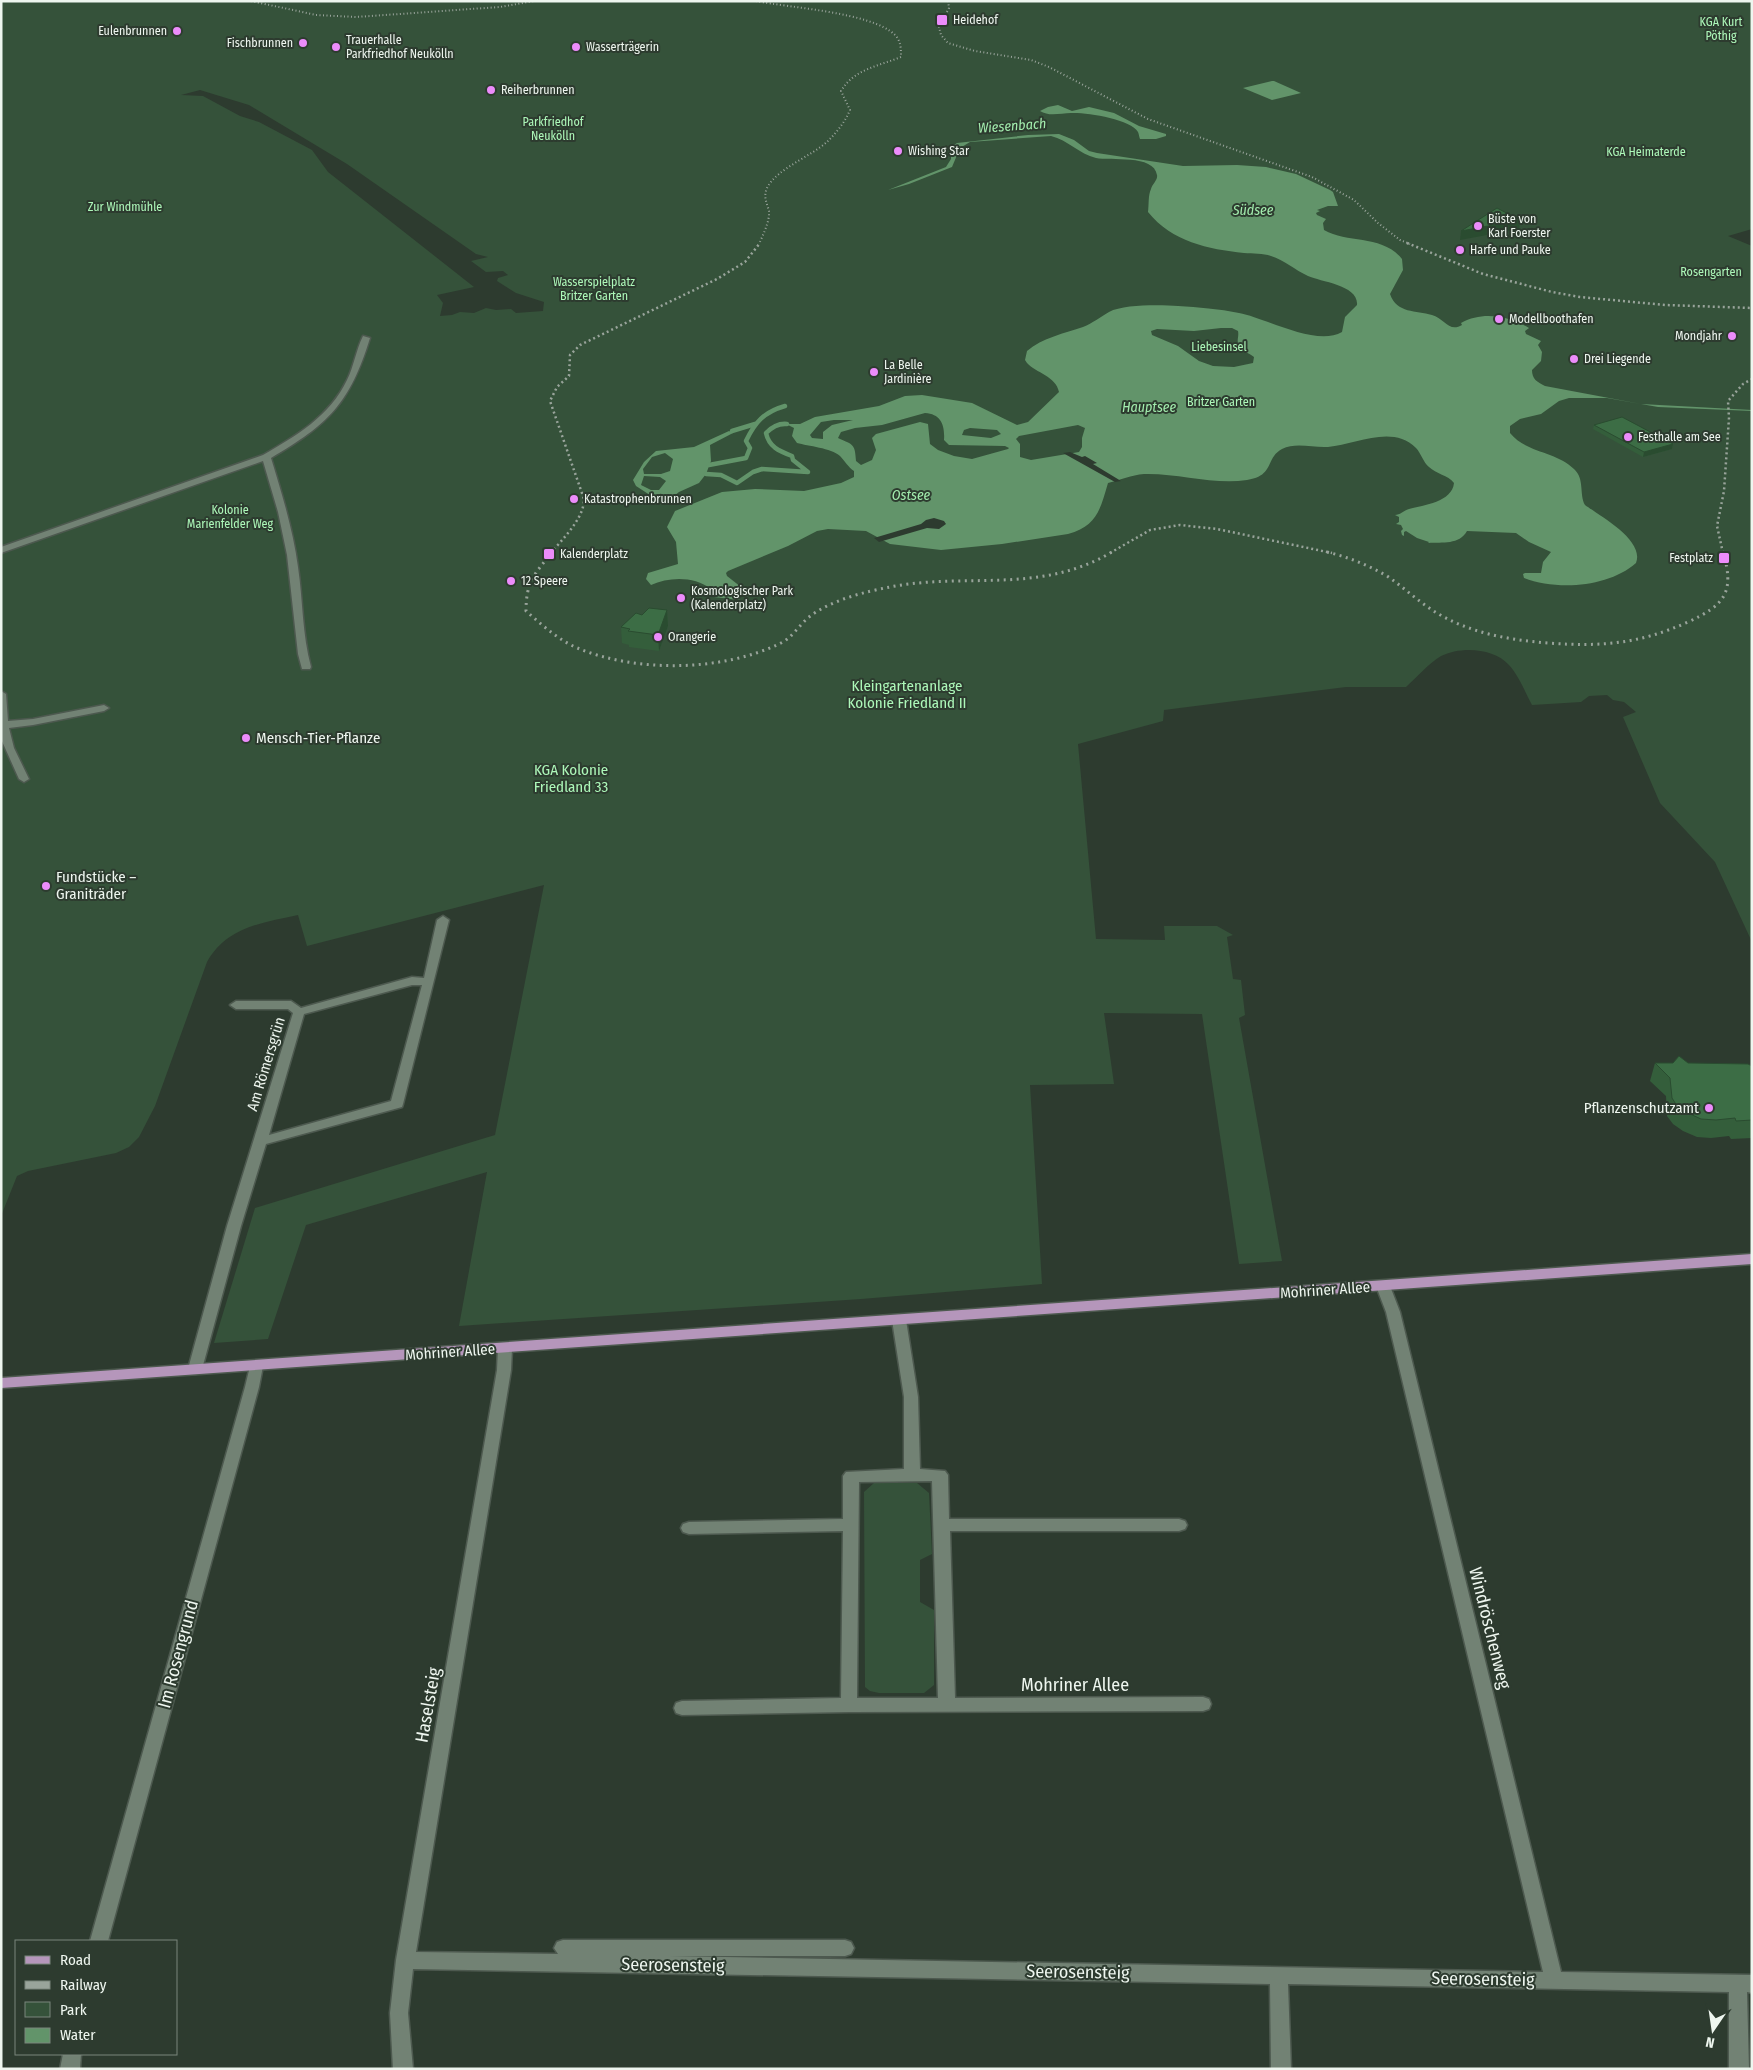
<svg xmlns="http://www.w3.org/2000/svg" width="1753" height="2070" font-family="'Fira Sans Condensed',sans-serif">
  <rect width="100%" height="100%" fill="#2d3b2f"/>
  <g fill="#35523a" fill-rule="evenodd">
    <path d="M1,1H1752V229L1728,236L1752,246V942L1715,862L1660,803L1623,717L1636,712L1624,702L1613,700L1607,695L1589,696L1581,702L1532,705C1525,692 1519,676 1509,665C1494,648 1461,646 1441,656C1429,663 1417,677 1406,687H1346L1164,710L1163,721L1078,744L1096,939L1165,940L1164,926H1217L1233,935L1227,937L1233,979L1241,980L1245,1015L1239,1018L1282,1261L1239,1264L1202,1014L1104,1013L1114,1084L1030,1085L1042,1284L861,1299L459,1326L487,1172L306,1225L268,1339L214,1343L255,1208L495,1135L544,885L307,946L298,915C261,923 227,927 207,962L155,1106L139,1137L129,1147L116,1153L28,1171L17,1176L1,1216ZM200,90L249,105L347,164L476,254L488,257L471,261L486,272L503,271L508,275L498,278L497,281L516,293L544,302L543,311L516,313L511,309L496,310L486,308L474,313L460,312L452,315L440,316L443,303L437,295L474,287L328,172L312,150L259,122L240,116L203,96L181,95Z"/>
    <path d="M874,1483H917L929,1493L932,1554L920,1560V1602L934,1610V1685L924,1693H879L870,1691L865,1687L864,1492Z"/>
  </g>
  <g fill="#62946a" fill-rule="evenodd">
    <path d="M1272,81H1274L1301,93L1272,100L1243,88Z"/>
    <path d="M1058,105L1072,111L1089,107L1114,113L1139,126L1166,134V136L1156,139H1140C1139,137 1139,134 1138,132C1131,119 1085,112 1071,113C1061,113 1049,117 1040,111L1048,107Z"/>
    <path d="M1059,134L1074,140L1089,151L1097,153L1183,166L1237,165L1266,167L1296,174L1330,190L1333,192L1338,206H1328L1317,210L1320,211L1316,213L1317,215L1326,219L1323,223L1324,230C1348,244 1382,234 1402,259L1403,270L1390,294C1397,314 1416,310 1432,315C1444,318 1449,333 1462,325L1461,323C1483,311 1508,316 1529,328L1525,331L1526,334L1541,341L1538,345L1542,352L1541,361L1532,370C1532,379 1537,382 1545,386L1641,404L1752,410V411L1658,407L1607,398H1569L1559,401L1541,414L1520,419L1510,426V433C1526,453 1556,451 1574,469C1585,479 1579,494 1585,505C1600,516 1645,540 1636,563C1609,587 1558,591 1524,578L1523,574L1525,573H1541L1543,562L1551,552L1529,542L1516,533L1467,531C1459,545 1443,542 1428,543L1429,542L1417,538L1406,531L1404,532V536L1402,535L1401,531L1403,529L1401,525L1396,524L1399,522V517L1395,515C1400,515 1403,511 1409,509C1424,505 1452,502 1454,483C1448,475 1436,474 1429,467C1423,462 1421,453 1416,448C1392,424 1355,445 1328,447C1313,448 1296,442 1282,449C1265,458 1275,476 1247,480C1213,485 1179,473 1144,474C1131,475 1121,480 1108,483C1100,510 1097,526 1068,534L1002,544L941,550L890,544L866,531L828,529L817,531L788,546L728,571L726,573L727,576L741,587L742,593L739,600L714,597L711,589C694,576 669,577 651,585L646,579L648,573L678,564L676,542L667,527L675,511L722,492L755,489L804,491L841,483L854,477V471C848,467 845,461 840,456C831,448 808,446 797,443L792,436L794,428L786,424H800L815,417L879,406L905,396L922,395L972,403L1017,425L1028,422L1059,392C1056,376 1036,373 1027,363L1025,360L1027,351C1042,338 1065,333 1083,327C1093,323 1100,317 1109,312C1124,304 1161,305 1178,306C1198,307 1219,309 1239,313C1266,318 1316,347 1342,332L1345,317L1357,305C1359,285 1321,282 1308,276C1295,270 1284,260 1271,256C1263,253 1253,254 1244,253C1208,249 1172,242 1148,212C1149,205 1148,195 1151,189C1152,184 1158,180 1157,175C1154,154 1110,161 1096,158C1079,154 1068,140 1051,136L970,142L960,148L952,167L909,184L888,190L946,167L951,159V147L957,143L1028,135ZM1221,328H1232L1238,331C1239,336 1237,339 1238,343C1239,350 1249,353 1254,357L1253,363L1234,367L1213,366L1199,361L1178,346L1152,335L1151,331L1157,329L1194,331ZM925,413C941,414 945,425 944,440L949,445L1005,446L1009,448L1008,449L972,459L954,456L938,450L930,444L928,424L920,422L876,434L872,438L876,450L872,460L861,465L856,461C855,443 853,445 838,438L841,432L855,428L882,425ZM834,420H853L832,425L823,432V439L812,438L810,435L821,422ZM1078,425L1085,428L1082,438V447L1079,452L1031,460L1020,457V444L1016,439L1019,436ZM970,428L997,430L1001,434L991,438L962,435L964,430Z"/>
    <path d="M729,431L733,433L710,445L711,461L706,474L699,483L679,492L669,500L648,505L653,497L636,486L633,480L644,462L656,451L694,447ZM665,453L673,459L670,471L661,474H644L643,469L652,457ZM644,476L660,477L666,481L659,490H651L641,485Z"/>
  </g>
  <g fill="#2d3b2f">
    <path d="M1070,452L1082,457L1085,456L1097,463L1093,464L1121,481L1115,482L1063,453Z"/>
    <path d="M934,518L944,521L946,524L939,529L927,528L879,542L874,538L921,524L926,520Z"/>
  </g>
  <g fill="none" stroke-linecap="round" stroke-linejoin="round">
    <g stroke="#62946a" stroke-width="4.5">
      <path d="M732,431L755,424"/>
      <path d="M709,465L746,458L750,448L746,441C755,422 764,412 785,406"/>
      <path d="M706,474L721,475L737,483L753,472L762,469L808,472L793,460L792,456C779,451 769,447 766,433C772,427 778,423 787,424"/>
    </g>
    <g stroke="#4d594f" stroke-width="3">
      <g id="minor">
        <path d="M363,336L370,338C350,403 329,424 271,458C282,494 293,530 298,567C303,601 302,634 311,667L310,669H302L298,654L287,555L278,512L263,461L1,553V547L263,455C296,436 330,416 347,380C354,366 356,350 363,336Z"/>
        <path d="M1,691L6,694L8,721L33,719L104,705L109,708L104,711L33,725L9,728L14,748L29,779L24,782L19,779L1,739Z"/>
        <path d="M443,916L449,920L403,1104L402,1107L266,1144L241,1226L202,1369L200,1373L195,1374L190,1373L188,1369L227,1226L293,1013L288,1009H236L230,1005L236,1001H291L301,1008L412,977L424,978L437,920ZM412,985H422L391,1101L269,1135L304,1014Z"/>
        <path d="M1383,1281L1388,1283L1390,1286L1400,1312L1561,1972L1752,1975V1993L1747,1992L1749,2069H1729V1992L1288,1984L1291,2069H1271L1270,1984L413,1969L408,2013L413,2069H393L390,2013L396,1960L497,1370L498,1348L500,1344L505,1343L510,1344L512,1348L511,1370L416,1952L558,1954L554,1948L557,1942L563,1940H845L851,1942L854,1948L851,1954L845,1956H670L1543,1972L1386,1312L1376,1286L1378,1283Z"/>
        <path d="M899,1315L904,1316L906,1320L918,1397L920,1469L945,1471L948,1475L949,1519H1179L1185,1521L1187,1525L1185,1529L1179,1531H950L955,1698L1203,1697L1209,1699L1211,1704L1209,1709L1203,1711L849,1712L682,1715L676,1713L674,1708L676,1703L682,1701L841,1698L843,1531L689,1534L683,1532L681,1528L683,1524L689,1522L843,1519V1476L846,1472L904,1469V1397L892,1320L894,1316ZM932,1481L938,1698H857L859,1482Z"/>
        <path d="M256,1361L261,1362L263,1366L259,1387L108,1941H90L245,1387L251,1362Z"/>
        <path d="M63,2054H81L80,2069H60Z"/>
      </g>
    </g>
    <g stroke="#4d594f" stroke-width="3">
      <path id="major" d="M1752,1254V1264L1,1388V1378Z"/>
    </g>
    <use href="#minor" fill="#728274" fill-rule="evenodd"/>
    <use href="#major" fill="#b596bb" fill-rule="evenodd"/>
    <g stroke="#99a49b" stroke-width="2" stroke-dasharray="1 2.5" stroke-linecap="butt">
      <path d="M251,1L316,15L356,17L500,7L534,1"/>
      <path d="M756,1C790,8 871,12 895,35C901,41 901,49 901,57C879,66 854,69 841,91L850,110C845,122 837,132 828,141C812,156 776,169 767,188C763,197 767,203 769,211C770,221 763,235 759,244"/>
      <path d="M948,1L949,8L939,27L941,35L948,43L975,51L1031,60L1049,67L1148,119L1312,177L1354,200L1378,223L1400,240L1410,244"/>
    </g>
    <g stroke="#99a49b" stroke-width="2.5" stroke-dasharray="2 3" stroke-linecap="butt">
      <path d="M1407,243L1483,274L1552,292L1580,297L1665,305L1752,308"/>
      <path d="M551,553C563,538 584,519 584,499L550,401L557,387L569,376L570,355L580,345L717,279L745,262L760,243"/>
      <path d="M1110,553L1150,530L1180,525L1217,529L1332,553"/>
      <path d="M1723,553L1717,526L1724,491L1729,418L1728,401L1743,384L1752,379"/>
    </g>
    <g stroke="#99a49b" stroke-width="3" stroke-dasharray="2 4.5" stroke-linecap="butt">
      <path d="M552,552C535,574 526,581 526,611C541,624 556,638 575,647C635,673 722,672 781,643C793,637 799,625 809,617C831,600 864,592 890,587C967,572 1039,595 1112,552"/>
      <path d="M1327,552C1348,557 1368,565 1387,576C1406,589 1422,605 1442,616C1475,634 1511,640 1548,643C1601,647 1639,644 1688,622C1725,605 1735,592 1723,552"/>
    </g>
  </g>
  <g fill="#345e3b">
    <path d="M1594,425L1673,444L1672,449L1643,457L1593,429Z"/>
    <path d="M667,610L668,626L659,651L629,647V645L622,643L621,627L642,615Z"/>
    <path d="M1655,1063H1688L1752,1066V1138L1731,1139L1729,1136L1711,1138L1697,1137L1683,1131L1673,1124L1667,1116L1666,1096L1650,1081Z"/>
  </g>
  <g fill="#2a4c30">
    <path d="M1520,220L1519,229L1460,240L1461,231Z"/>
    <path d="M1673,444L1672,449L1643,457L1644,452Z"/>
    <path d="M667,610L668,626L659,651L658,635Z"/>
  </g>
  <g fill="#3c6d45" stroke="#2a4c30">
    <path d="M1497,208L1520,220L1461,231Z"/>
    <path d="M1622,417L1673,444L1644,452L1594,425Z"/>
    <path d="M649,608L667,610L658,635L628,631L630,629L621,627L636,613L642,615Z"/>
    <path d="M1679,1056L1688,1063L1748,1064L1752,1066V1120L1736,1121L1735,1118L1716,1120L1701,1119L1688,1113L1677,1106L1672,1098L1670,1078L1655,1063H1673Z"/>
  </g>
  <g fill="#ec8cfb" stroke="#2d3b2f" stroke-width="2">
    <rect x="936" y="14" width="12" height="12" rx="2.5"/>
    <circle cx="177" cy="31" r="5"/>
    <circle cx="303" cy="43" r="5"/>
    <circle cx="336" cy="47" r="5"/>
    <circle cx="576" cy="47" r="5"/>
    <circle cx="491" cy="90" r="5"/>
    <circle cx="898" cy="151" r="5"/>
    <circle cx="1478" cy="226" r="5"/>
    <circle cx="1460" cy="250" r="5"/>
    <circle cx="1499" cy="319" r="5"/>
    <circle cx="1732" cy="336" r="5"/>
    <circle cx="1574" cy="359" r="5"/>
    <circle cx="874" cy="372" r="5"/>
    <circle cx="1628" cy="437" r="5"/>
    <circle cx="574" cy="499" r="5"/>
    <rect x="543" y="548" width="12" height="12" rx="2.5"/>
    <rect x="1718" y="552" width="12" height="12" rx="2.5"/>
    <circle cx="511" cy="581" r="5"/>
    <circle cx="681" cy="598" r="5"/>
    <circle cx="658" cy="637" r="5"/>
    <circle cx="246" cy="738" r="5"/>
    <circle cx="46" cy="886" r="5"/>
    <circle cx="1709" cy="1108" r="5"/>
  </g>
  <g text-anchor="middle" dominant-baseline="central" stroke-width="4" stroke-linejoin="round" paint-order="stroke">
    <g font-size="12" fill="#eef6ef" stroke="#2d3b2f" text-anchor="start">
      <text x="953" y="20">Heidehof</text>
      <text x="167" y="31" text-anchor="end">Eulenbrunnen</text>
      <text x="346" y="40">Trauerhalle<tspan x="346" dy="14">Parkfriedhof Neukölln</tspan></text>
      <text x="293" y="43" text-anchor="end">Fischbrunnen</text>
      <text x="586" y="47">Wasserträgerin</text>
      <text x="501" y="90">Reiherbrunnen</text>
      <text x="908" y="151">Wishing Star</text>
      <text x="1488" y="219">Büste von<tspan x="1488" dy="14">Karl Foerster</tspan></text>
      <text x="1470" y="250">Harfe und Pauke</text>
      <text x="1509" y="319">Modellboothafen</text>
      <text x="1722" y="336" text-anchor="end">Mondjahr</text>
      <text x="1584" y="359">Drei Liegende</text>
      <text x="884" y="365">La Belle<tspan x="884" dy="14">Jardinière</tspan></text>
      <text x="1638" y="437">Festhalle am See</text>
      <text x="584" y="499">Katastrophenbrunnen</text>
      <text x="560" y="554">Kalenderplatz</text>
      <text x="1713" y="558" text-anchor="end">Festplatz</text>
      <text x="521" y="581">12 Speere</text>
      <text x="691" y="591">Kosmologischer Park<tspan x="691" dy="14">(Kalenderplatz)</tspan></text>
      <text x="668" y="637">Orangerie</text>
    </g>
    <g font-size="12" fill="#adf8b9" stroke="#2d3b2f">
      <text x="1721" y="22">KGA Kurt<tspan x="1721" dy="14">Pöthig</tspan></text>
      <text x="553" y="122">Parkfriedhof<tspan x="553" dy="14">Neukölln</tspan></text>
      <text x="1646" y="152">KGA Heimaterde</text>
      <text x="125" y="207">Zur Windmühle</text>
      <text x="1711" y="272">Rosengarten</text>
      <text x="594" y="282">Wasserspielplatz<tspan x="594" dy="14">Britzer Garten</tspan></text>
      <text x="1219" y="347">Liebesinsel</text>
      <text x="1221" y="402">Britzer Garten</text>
      <text x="230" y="510">Kolonie<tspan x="230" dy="14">Marienfelder Weg</tspan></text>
    </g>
    <g font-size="14" font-style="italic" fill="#a3edae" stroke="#2d3b2f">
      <text transform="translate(1012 126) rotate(-4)">Wiesenbach</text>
      <text x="1253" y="210">Südsee</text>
      <text x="1149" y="407">Hauptsee</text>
      <text x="911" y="495">Ostsee</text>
    </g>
    <g font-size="15" fill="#adf8b9" stroke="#2d3b2f">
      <text x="907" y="686">Kleingartenanlage<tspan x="907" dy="17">Kolonie Friedland II</tspan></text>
      <text x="571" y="770">KGA Kolonie<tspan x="571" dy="17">Friedland 33</tspan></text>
    </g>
    <g font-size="15" fill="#eef6ef" stroke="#2d3b2f" text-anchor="start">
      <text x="256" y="738">Mensch-Tier-Pflanze</text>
      <text x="56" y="877">Fundstücke –<tspan x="56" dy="17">Graniträder</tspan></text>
      <text x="1699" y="1108" text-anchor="end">Pflanzenschutzamt</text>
    </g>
    <g font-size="15" fill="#eef6ef" stroke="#2d3b2f">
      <text transform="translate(266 1064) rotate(-73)">Am Römersgrün</text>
      <text transform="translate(1325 1290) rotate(-4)">Mohriner Allee</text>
      <text transform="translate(450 1352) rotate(-4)">Mohriner Allee</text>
    </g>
    <g font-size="18" fill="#eef6ef" stroke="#2d3b2f">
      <text transform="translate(1490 1628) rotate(76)">Windröschenweg</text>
      <text transform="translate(178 1654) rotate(-75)">Im Rosengrund</text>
      <text x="1075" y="1685">Mohriner Allee</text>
      <text transform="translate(428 1705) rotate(-80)">Haselsteig</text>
      <text transform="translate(673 1965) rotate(1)">Seerosensteig</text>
      <text transform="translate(1078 1972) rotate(1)">Seerosensteig</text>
      <text transform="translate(1483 1979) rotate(1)">Seerosensteig</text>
    </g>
  </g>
  <rect width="1753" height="2070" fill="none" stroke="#eef6ef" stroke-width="5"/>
  <rect x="15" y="1940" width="162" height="115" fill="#2d3b2f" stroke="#7a867c"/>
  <rect x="25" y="1956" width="25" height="8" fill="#b596bb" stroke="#7a867c"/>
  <text x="60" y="1965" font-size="15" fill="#eef6ef">Road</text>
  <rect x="25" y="1981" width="25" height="8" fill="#99a49b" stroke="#7a867c"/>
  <text x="60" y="1990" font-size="15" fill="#eef6ef">Railway</text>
  <rect x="25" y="2002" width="25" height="15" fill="#35523a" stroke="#7a867c"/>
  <text x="60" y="2015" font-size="15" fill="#eef6ef">Park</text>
  <rect x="25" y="2028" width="25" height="15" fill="#62946a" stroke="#7a867c"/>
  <text x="60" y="2040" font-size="15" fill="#eef6ef">Water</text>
  <g transform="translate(1713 2030) rotate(193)" stroke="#2d3b2f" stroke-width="4" paint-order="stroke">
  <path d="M0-4L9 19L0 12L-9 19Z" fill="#eef6ef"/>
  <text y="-8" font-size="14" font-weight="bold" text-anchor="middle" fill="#eef6ef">N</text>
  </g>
</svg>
